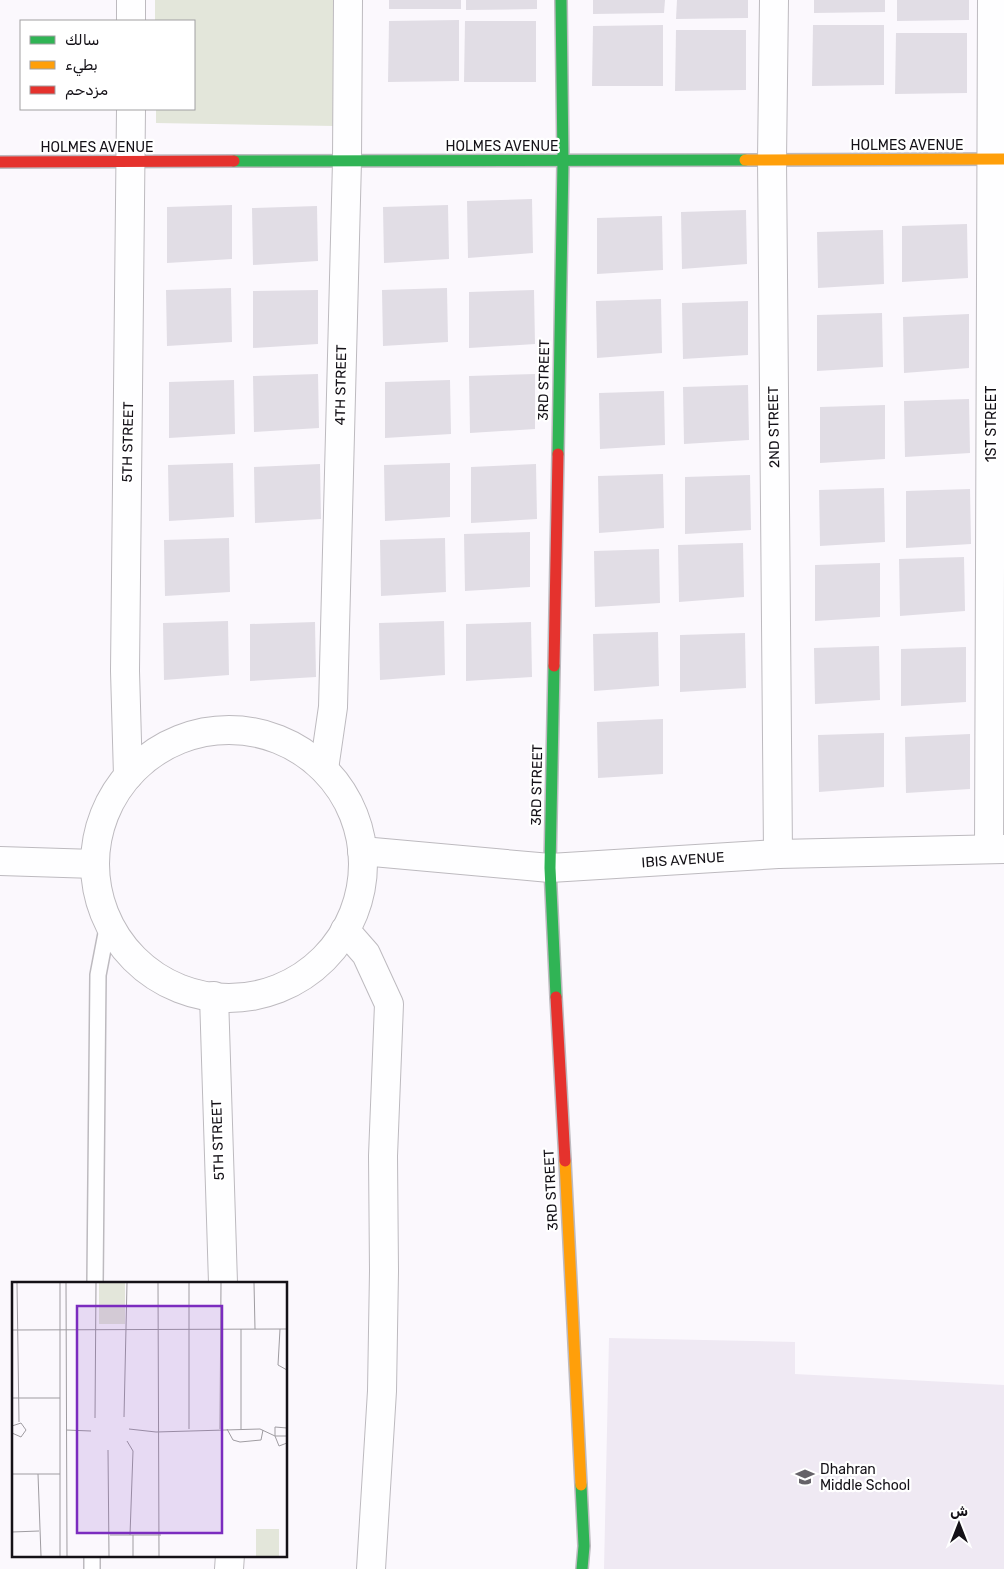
<svg xmlns="http://www.w3.org/2000/svg" width="1004" height="1569" font-family="Rubik,Cairo,sans-serif">
  <rect width="100%" height="100%" fill="#fbf8fd"/>
  <path fill="#efe9f3" d="M609,1338L795,1342V1374L1004,1385V1569H604Z"/>
  <path fill="#e3e6da" d="M155,0H334L336,126L156,123V109H194V21H155Z"/>
  <g fill="#e1dde5">
    <rect x="389" y="0" width="72" height="9"/>
    <path d="M466,0H537V9L466,10Z"/>
    <path d="M593,0H665L664,13L593,14Z"/>
    <path d="M677,0H748V18L676,19Z"/>
    <path d="M814,0H885V12L814,13Z"/>
    <path d="M897,0H969V20L897,21Z"/>
    <path d="M459,20V81L388,82L389,21Z"/>
    <path d="M465,21H536V82H464Z"/>
    <path d="M663,25V86H592L593,26Z"/>
    <path d="M813,25H884V85L812,86Z"/>
    <path d="M676,30H746V90L675,91Z"/>
    <path d="M896,33H967V93L895,94Z"/>
    <path d="M532,199L533,253L468,258L467,201Z"/>
    <path d="M232,205V259L167,263V207Z"/>
    <path d="M448,205L449,259L384,263L383,207Z"/>
    <path d="M317,206L318,261L253,265L252,208Z"/>
    <path d="M746,210L747,264L682,269L681,212Z"/>
    <path d="M662,216L663,270L597,274V218Z"/>
    <path d="M967,224L968,278L902,282V226Z"/>
    <path d="M883,230L884,284L818,288L817,232Z"/>
    <path d="M231,288L232,342L167,346L166,290Z"/>
    <path d="M447,288L448,342L383,346L382,290Z"/>
    <path d="M318,290V344L253,348V291Z"/>
    <path d="M534,290L535,344L469,348V292Z"/>
    <path d="M661,299L662,353L597,358L596,301Z"/>
    <path d="M748,301V355L683,359L682,303Z"/>
    <path d="M882,313L883,367L817,371V315Z"/>
    <path d="M969,314V368L904,373L903,317Z"/>
    <path d="M318,374L319,428L254,432L253,376Z"/>
    <path d="M535,374V429L470,433L469,376Z"/>
    <path d="M234,380L235,434L169,438V382Z"/>
    <path d="M450,380L451,434L385,438V382Z"/>
    <path d="M748,385L749,440L684,444L683,387Z"/>
    <path d="M664,391L665,445L600,449L599,393Z"/>
    <path d="M969,399L970,453L905,457L904,401Z"/>
    <path d="M885,405V459L820,463V407Z"/>
    <path d="M233,463L234,517L169,521L168,465Z"/>
    <path d="M450,463V517L385,521L384,465Z"/>
    <path d="M320,464L321,519L255,523L254,467Z"/>
    <path d="M536,464L537,519L471,523V467Z"/>
    <path d="M663,474L664,528L599,533L598,476Z"/>
    <path d="M750,475L751,530L685,534V477Z"/>
    <path d="M884,488L885,542L820,546L819,490Z"/>
    <path d="M970,489L971,544L906,548V491Z"/>
    <path d="M530,532V587L465,591L464,534Z"/>
    <path d="M229,538L230,592L165,596L164,540Z"/>
    <path d="M445,538L446,592L381,596L380,540Z"/>
    <path d="M743,543L744,597L679,602L678,545Z"/>
    <path d="M659,549L660,603L595,607L594,551Z"/>
    <path d="M964,557L965,611L900,616L899,559Z"/>
    <path d="M880,563V617L815,621V565Z"/>
    <path d="M228,621L229,675L164,680L163,623Z"/>
    <path d="M444,621L445,675L380,680L379,623Z"/>
    <path d="M315,622L316,677L250,681V624Z"/>
    <path d="M531,622L532,677L466,681V624Z"/>
    <path d="M658,632L659,686L594,691L593,634Z"/>
    <path d="M745,633L746,688L680,692V635Z"/>
    <path d="M879,646L880,700L815,704L814,648Z"/>
    <path d="M966,647V702L901,706V649Z"/>
    <path d="M663,719V774L598,778L597,722Z"/>
    <path d="M884,733V787L819,792L818,735Z"/>
    <path d="M970,734V789L906,793L905,737Z"/>
  </g>
  <g fill="none" stroke-linecap="round" stroke-linejoin="round">
    <g stroke="#bdbabf" stroke-width="18">
      <g id="lane">
        <path d="M95,1283L98,975L108,923L117,937"/>
        <path d="M92,1569V1555"/>
      </g>
    </g>
    <g stroke="#bdbabf" stroke-width="30">
      <g id="street">
        <path d="M131,0V21"/>
        <path d="M774,0L772,160L778,854"/>
        <circle cx="229" cy="864" r="134"/>
        <path d="M324,769L333,707L347,161L348,0"/>
        <path d="M128,776L125,671L131,109"/>
        <path d="M989,849L992,0"/>
        <path d="M362,851L550,868L778,854L1004,849"/>
        <path d="M0,861L95,864"/>
        <path d="M345,930L366,954L389,1004L383,1156L384,1271L382,1391L371,1569"/>
        <path d="M214,996L223,1283"/>
        <path d="M229,1569L230,1555"/>
      </g>
    </g>
    <g stroke="#bdbabf" stroke-width="14">
      <g id="fast">
        <path d="M234,161L745,160"/>
        <path d="M558,454L563,161L561,0"/>
        <path d="M554,666L550,868L556,997"/>
        <path d="M581,1485L584,1546L582,1569"/>
      </g>
    </g>
    <g stroke="#bdbabf" stroke-width="14">
      <g id="slow">
        <path d="M745,160L1004,159"/>
        <path d="M565,1161L581,1485"/>
      </g>
    </g>
    <g stroke="#bdbabf" stroke-width="14">
      <g id="jam">
        <path d="M0,162L234,161"/>
        <path d="M554,666L558,454"/>
        <path d="M556,997L565,1161"/>
      </g>
    </g>
    <use href="#lane" stroke="#fefeff" stroke-width="15"/>
    <use href="#street" stroke="#fefeff" stroke-width="28"/>
    <use href="#fast" stroke="#30b455" stroke-width="11"/>
    <use href="#slow" stroke="#ff9f0a" stroke-width="11"/>
    <use href="#jam" stroke="#e5322d" stroke-width="11"/>
  </g>
  <defs>
    <g id="school-bare" transform="scale(1.5)"><path d="M0-5L7-2L0 1L-7-2ZM-4 1L0 2.5L4 1V4Q0 6-4 4Z" fill="#656268" stroke="#fff" stroke-width="2.5" paint-order="stroke"/></g>
  </defs>
  <g fill-rule="evenodd">
    <use href="#school-bare" x="805" y="1477"/>
  </g>
  <g text-anchor="middle" dominant-baseline="central" stroke-width="4.5" stroke-linejoin="round" paint-order="stroke">
    <g font-size="14" fill="#141117" stroke="#fff">
      <text x="907" y="145">HOLMES AVENUE</text>
      <text x="502" y="146">HOLMES AVENUE</text>
      <text x="97" y="147">HOLMES AVENUE</text>
      <text transform="translate(544 380) rotate(-89)">3RD STREET</text>
      <text transform="translate(341 385) rotate(-89)">4TH STREET</text>
      <text transform="translate(991 424) rotate(-90)">1ST STREET</text>
      <text transform="translate(774 427) rotate(-91)">2ND STREET</text>
      <text transform="translate(128 442) rotate(-89)">5TH STREET</text>
      <text transform="translate(537 785) rotate(-89)">3RD STREET</text>
      <text transform="translate(683 860) rotate(-4)">IBIS AVENUE</text>
      <text transform="translate(218 1140) rotate(-92)">5TH STREET</text>
      <text transform="translate(551 1190) rotate(-93)">3RD STREET</text>
    </g>
    <g font-size="14" fill="#141117" stroke="#fff" text-anchor="start">
      <text x="820" y="1469">Dhahran<tspan x="820" dy="16">Middle School</tspan></text>
    </g>
  </g>
  <g transform="translate(12 1282)">
    <rect width="275" height="275" fill="#fbf8fd"/>
    <path d="M87,1H113V42H87ZM244,247H267V274H244Z" fill="#e3e6da"/>
    <path fill="none" stroke="#9f9ca1" stroke-width="1" d="M5,1L7,140M54,1L55,274M146,1L147,274M177,1V147M242,1L243,47M229,47V147M268,47L266,83L275,88M0,48L275,47M0,116H48M112,135L115,1M83,136L84,1M0,144L9,141L14,148L9,155L0,151M117,147L144,150L248,147L263,154V145L275,146M208,147L209,1M215,147L221,158L228,160L249,158L251,148M54,148L79,149M275,154H263L267,164L275,161M115,159L121,169L118,253M96,168L97,274M0,192H48M26,192L29,274M0,250L27,249M98,253H149M121,253V274M48,274V1"/>
    <path fill="#7b2cbf" fill-opacity="0.15" stroke="#7b2cbf" stroke-width="2.5" d="M65,24H210V251H65Z"/>
    <rect width="275" height="275" fill="none" stroke="#141117" stroke-width="2.5"/>
  </g>
  <rect x="20" y="20" width="175" height="90" fill="#ffffff" stroke="#a1a0a2"/>
  <rect x="30" y="36" width="25" height="8" fill="#30b455" stroke="#a1a0a2"/>
  <text x="65" y="45" font-size="15" fill="#141117">سالك</text>
  <rect x="30" y="61" width="25" height="8" fill="#ff9f0a" stroke="#a1a0a2"/>
  <text x="65" y="70" font-size="15" fill="#141117">بطيء</text>
  <rect x="30" y="86" width="25" height="8" fill="#e5322d" stroke="#a1a0a2"/>
  <text x="65" y="95" font-size="15" fill="#141117">مزدحم</text>
  <g transform="translate(959 1524)" stroke="#ffffff" stroke-width="4" paint-order="stroke">
  <path d="M0-4L9 19L0 12L-9 19Z" fill="#141117"/>
  <text y="-8" font-size="14" font-weight="bold" text-anchor="middle" fill="#141117">ش</text>
  </g>
</svg>
